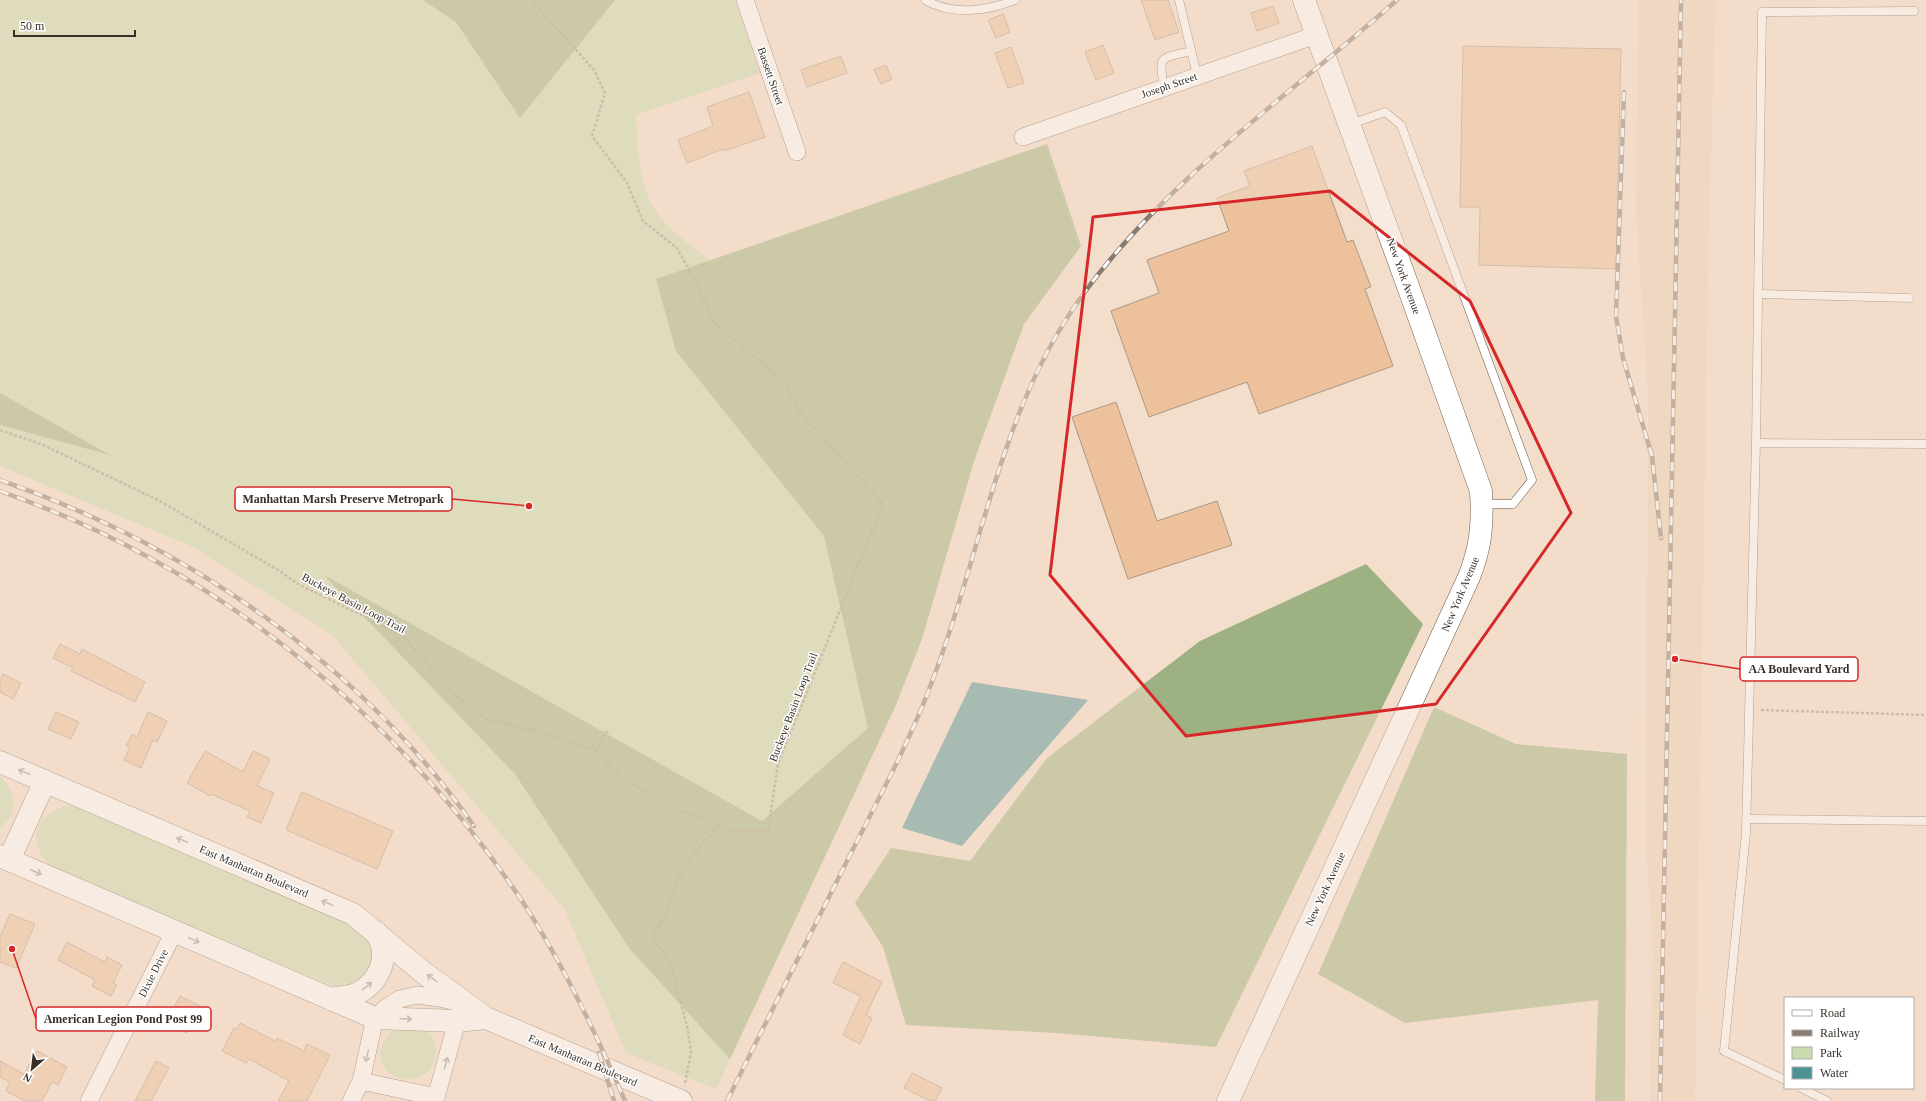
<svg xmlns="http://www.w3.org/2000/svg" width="1926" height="1101" font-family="'Times New Roman',serif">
  <rect width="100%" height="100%" fill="#f3ddcb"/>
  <path fill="#ebd0b8" d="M1638,0H1716L1709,216L1695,1101H1650L1653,951L1646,843L1648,397L1636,211Z"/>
  <g fill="#c8dcb0">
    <path d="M0,0H735L760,73L636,115C639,156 637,196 669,227C682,239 697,249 710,261L1047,144L1081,246L1024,324L974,461L922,639L895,707L716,1089L626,1053L565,910L332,635L193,547L0,466Z"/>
    <path d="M0,776C16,794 20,811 0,828Z"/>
    <path d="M69,805L80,808L352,925L365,934L377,957L367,979L345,987L334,986L207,935L51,867C25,841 35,814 69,805Z"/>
    <path d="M403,1025C410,1027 418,1027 424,1030C439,1038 439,1055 431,1067C416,1093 370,1075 382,1045C387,1033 392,1030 403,1025Z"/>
  </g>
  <g fill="#9db182">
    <path d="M423,0H615L520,118L456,22Z"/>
    <path d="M1047,144L1081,246L1024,324L974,461L922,639L895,707L730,1059L629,948L515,774L324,575L762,821L868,728L824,536L676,351L656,279Z"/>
    <path d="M0,393L110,455L0,425Z"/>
    <path d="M1366,564L1423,624L1216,1047L1056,1033L906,1025L883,947L855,903L891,848L970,861L1047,758L1200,641Z"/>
    <path d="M1434,707L1516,744L1627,754L1625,1101H1595L1598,1000L1405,1023L1318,974Z"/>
  </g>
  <path fill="#4d9395" d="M972,682L1088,700L962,846L902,828Z"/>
  <g fill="#ecc19b" stroke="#ac9886">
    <path d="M1141,0H1168L1179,32L1155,40Z"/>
    <path d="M1273,6L1279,23L1257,31L1251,13Z"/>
    <path d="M1003,14L1010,32L996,38L988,20Z"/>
    <path d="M1103,45L1114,73L1096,80L1085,52Z"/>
    <path d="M1463,46L1621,49L1616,269L1479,265L1480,207H1460Z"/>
    <path d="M1011,47L1024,83L1008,88L995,53Z"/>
    <path d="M841,56L847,73L807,87L801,70Z"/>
    <path d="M886,65L892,79L881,84L874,70Z"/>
    <path d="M749,92L765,137L724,151L723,149L687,163L678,140L713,126L707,107Z"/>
    <path d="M1312,146L1347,242L1353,240L1371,287L1365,289L1393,366L1259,414L1247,382L1149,417L1111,311L1159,293L1147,260L1229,231L1217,198L1250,186L1244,171Z"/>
    <path d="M1116,402L1157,521L1217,501L1232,545L1128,579L1072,417Z"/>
    <path d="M60,644L80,654L82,649L145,682L135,702L71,671L73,668L53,658Z"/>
    <path d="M3,674L21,683L13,699L0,692V681Z"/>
    <path d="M56,712L79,722L71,739L48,729Z"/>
    <path d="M148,712L167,721L157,742L153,740L141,768L124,760L130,747L126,746L132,734L137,737Z"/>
    <path d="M205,751L243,772L253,751L270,759L257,786L274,793L261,823L247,817L250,811L211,794L210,796L187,783Z"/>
    <path d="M302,792L393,831L377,869L286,830Z"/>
    <path d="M10,914L35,924L16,968L0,962V937Z"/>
    <path d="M67,942L105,962L107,957L122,965L113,983L117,985L111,996L92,986L95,980L58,960Z"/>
    <path d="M843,962L882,982L866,1015L872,1018L860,1044L843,1035L861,996L833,983Z"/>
    <path d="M180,996L200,1006L187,1033L166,1023Z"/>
    <path d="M240,1023L275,1041L277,1038L304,1051L307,1044L330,1055L307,1101H278L289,1081L249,1059L246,1063L222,1051L234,1028L237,1029Z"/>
    <path d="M37,1051L67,1067L58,1085L52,1082L42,1101H25L6,1091L10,1082L0,1077V1061L24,1074Z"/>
    <path d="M156,1061L169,1068L151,1101H135Z"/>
    <path d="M912,1073L942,1088L935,1101H930L904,1088Z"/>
  </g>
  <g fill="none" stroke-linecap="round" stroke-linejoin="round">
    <g stroke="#6b5848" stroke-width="9">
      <g id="lane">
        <path d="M925,0C953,16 987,11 1015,0"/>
        <path d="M1179,0L1197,75"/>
        <path d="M1164,87C1158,54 1160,59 1191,51"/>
        <path d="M1351,124L1385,112L1401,125L1532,480L1513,504H1482"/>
        <path d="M1758,294L1909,298"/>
        <path d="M1756,443L1762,12L1914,11"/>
        <path d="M1747,819L1926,821"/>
        <path d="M1785,1080L1724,1051L1746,833L1756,443L1926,444"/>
        <path d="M1801,1088L1827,1101"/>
      </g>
    </g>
    <g stroke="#6b5848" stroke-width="18">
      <g id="street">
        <path d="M745,0L797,152"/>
        <path d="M1023,137L1316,35"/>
        <path d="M361,1081L436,1097"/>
        <path d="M89,1101L174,932"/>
        <path d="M351,1101L361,1081L375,1018L386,1008L400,999L417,995L440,998L460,1003"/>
        <path d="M435,1101L457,1021"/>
      </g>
    </g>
    <g stroke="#6b5848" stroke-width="23">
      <g id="secondary">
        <path d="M0,762L353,914L424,973L486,1018L681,1101"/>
        <path d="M0,856L375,1018L457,1021L486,1018"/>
        <path d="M9,860L45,781"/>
        <path d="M331,999C339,997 349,997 356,994C374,986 387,966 382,946C381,941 378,936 376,932"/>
        <path d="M1228,1101L1469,577C1481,547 1483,524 1481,491L1409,289L1304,0"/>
      </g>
    </g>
    <g stroke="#a49486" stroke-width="2.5" stroke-dasharray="3 2" stroke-linecap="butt">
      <path d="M0,430L41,444L160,501L278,570L298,584L402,635L456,696L487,719L564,739L596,751L621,778L675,808L733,831L768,830L778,764L883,504L801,413L784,382L714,322L696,282L677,248L643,221L627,183L592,136L605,93L594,70L531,0"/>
      <path d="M1761,710L1926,715"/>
      <path d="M596,751L607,731"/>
      <path d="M685,1083L691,1052L688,1030L670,963L655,941L654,933L665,917L676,882L700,846L719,826"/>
    </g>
    <use href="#lane" stroke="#fff" stroke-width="8"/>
    <use href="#street" stroke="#fff" stroke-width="17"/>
    <use href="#secondary" stroke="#fff" stroke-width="22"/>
    <g stroke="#897b6f" stroke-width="4.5">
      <g id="rail">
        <path d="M1624,92L1616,316L1623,358L1652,456L1661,538"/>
        <path d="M0,480C186,545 360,663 474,826"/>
        <path d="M0,491C214,566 399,715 524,904C564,966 596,1033 625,1101"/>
        <path d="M599,1053L614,1101"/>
        <path d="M727,1101C768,1018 810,935 851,853C880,796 911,739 933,679C983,549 999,409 1084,293C1169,177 1290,95 1397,0"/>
        <path d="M1660,1101L1681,0"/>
      </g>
    </g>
    <use href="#rail" stroke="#fff" stroke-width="3" stroke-dasharray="9" stroke-linecap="butt"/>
  </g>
  <defs><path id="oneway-shaft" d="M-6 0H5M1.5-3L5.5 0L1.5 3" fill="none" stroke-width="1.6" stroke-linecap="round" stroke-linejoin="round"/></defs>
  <g stroke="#9c9894">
    <use href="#oneway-shaft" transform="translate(24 772) rotate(-157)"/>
    <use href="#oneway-shaft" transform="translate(182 840) rotate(-157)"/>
    <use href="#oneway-shaft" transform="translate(36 872) rotate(23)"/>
    <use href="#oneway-shaft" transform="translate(327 903) rotate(-157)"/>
    <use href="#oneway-shaft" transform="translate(194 940) rotate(23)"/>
    <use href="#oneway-shaft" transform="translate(432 978) rotate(-144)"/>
    <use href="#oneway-shaft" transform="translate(367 986) rotate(-39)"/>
    <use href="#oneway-shaft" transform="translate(406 1019) rotate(2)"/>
    <use href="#oneway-shaft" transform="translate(367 1056) rotate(103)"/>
    <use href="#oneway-shaft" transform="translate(446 1063) rotate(-75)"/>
  </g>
  <path d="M0 0H1926V1101H0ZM1330,191L1470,301L1571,513L1436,704L1186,736L1050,575L1093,217Z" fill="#f3ddcb" fill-opacity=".55" fill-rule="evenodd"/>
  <path fill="none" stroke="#d62828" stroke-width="3" stroke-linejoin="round" d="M1330,191L1470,301L1571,513L1436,704L1186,736L1050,575L1093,217Z"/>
  <g text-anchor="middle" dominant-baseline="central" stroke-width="3" stroke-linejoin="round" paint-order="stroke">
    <g font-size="11" fill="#383028" stroke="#fff">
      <text transform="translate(771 76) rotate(71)">Bassett Street</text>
      <text transform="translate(1169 85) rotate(-19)">Joseph Street</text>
      <text transform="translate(1404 276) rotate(70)">New York Avenue</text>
      <text transform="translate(1460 594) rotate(-67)">New York Avenue</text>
      <text transform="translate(354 603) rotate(28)">Buckeye Basin Loop Trail</text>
      <text transform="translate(793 707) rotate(-69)">Buckeye Basin Loop Trail</text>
      <text transform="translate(254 871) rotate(23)">East Manhattan Boulevard</text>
      <text transform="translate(1325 889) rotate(-65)">New York Avenue</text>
      <text transform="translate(153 973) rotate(-63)">Dixie Drive</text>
      <text transform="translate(583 1060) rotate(23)">East Manhattan Boulevard</text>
    </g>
  </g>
  <path fill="none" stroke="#d62828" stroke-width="1.5" d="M529 506L452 499M1675 659L1740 669M12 949L36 1019"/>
  <g fill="#d62828" stroke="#fff" stroke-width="1.5">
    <circle cx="529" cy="506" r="4"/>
    <circle cx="1675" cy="659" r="4"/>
    <circle cx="12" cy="949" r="4"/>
  </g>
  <g fill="#fff" stroke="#d62828" stroke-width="1.5">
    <rect x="235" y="487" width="217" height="24" rx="4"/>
    <rect x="1740" y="657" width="118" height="24" rx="4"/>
    <rect x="36" y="1007" width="175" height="24" rx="4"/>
  </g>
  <g font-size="12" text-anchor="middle" font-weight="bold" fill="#383028">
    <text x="343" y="503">Manhattan Marsh Preserve Metropark</text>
    <text x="1799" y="673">AA Boulevard Yard</text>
    <text x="123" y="1023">American Legion Pond Post 99</text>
  </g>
  <rect x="1784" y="997" width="130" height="92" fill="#ffffff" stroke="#afaca9"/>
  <rect x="1792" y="1010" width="20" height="6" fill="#ffffff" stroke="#afaca9"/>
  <text x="1820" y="1017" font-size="12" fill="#383028">Road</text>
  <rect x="1792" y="1030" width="20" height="6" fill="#897b6f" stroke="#afaca9"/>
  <text x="1820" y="1037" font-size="12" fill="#383028">Railway</text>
  <rect x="1792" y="1047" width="20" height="12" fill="#c8dcb0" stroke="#afaca9"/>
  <text x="1820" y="1057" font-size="12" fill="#383028">Park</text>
  <rect x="1792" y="1067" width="20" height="12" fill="#4d9395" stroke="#afaca9"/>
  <text x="1820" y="1077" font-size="12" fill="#383028">Water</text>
  <g transform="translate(32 1069) rotate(208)" stroke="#ffffff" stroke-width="3" paint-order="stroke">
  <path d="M0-3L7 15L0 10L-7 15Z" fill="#383028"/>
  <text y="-6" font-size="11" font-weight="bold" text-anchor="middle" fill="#383028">N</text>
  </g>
  <path d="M14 30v6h121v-6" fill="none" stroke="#383028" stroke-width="2"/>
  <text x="20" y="30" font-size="12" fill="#383028" stroke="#ffffff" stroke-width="3" paint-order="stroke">50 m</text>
</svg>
